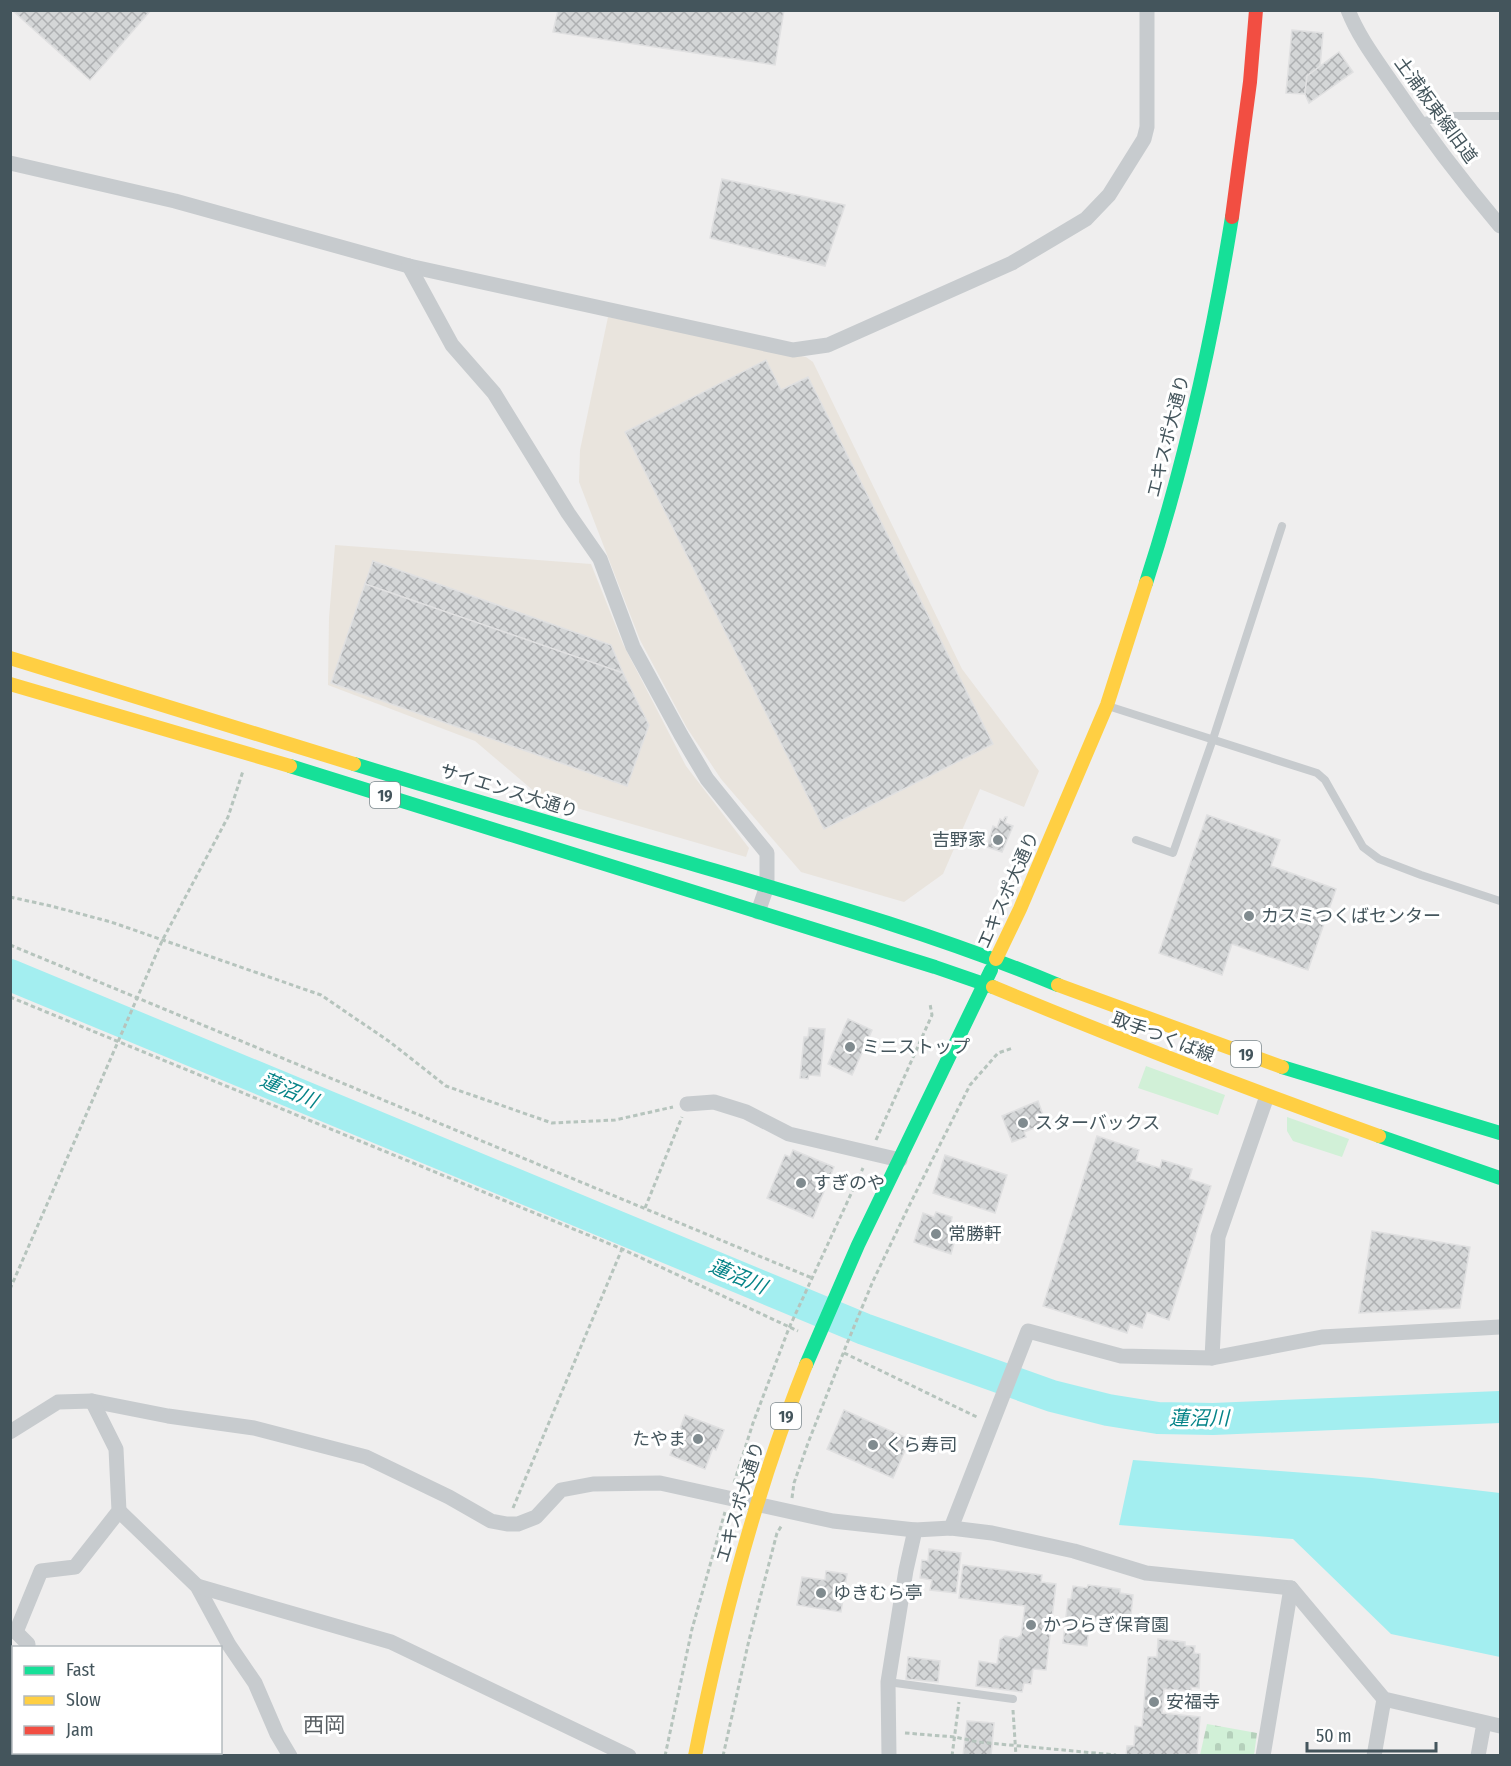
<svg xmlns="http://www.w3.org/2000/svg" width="1511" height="1766" font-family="'Fira Sans Condensed','Noto Sans JP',sans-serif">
  <defs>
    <pattern id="cemetery-stones" width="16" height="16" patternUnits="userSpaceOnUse" patternTransform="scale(1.5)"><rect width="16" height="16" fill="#d1f0d7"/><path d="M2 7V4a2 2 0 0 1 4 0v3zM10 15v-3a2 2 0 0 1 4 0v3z" fill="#b5d0bb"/></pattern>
    <pattern id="building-cross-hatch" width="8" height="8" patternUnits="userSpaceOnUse" patternTransform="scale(1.5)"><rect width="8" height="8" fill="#d4d6d7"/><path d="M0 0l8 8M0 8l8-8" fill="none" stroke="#aeb0b2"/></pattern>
  </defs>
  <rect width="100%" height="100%" fill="#efeeee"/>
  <g fill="#e9e4dd">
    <path d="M608,317L806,357L813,362L962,669L1039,771L1024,807L980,789L943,874L904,902L801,872L721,779L687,728L640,640L579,482L580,450Z"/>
    <path d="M335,545L591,564L623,644L686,766L749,848L746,857L542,798L475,741L328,685L329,618Z"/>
  </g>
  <g fill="#d1f0d7">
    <path d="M1146,1066L1225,1095L1218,1115L1138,1088Z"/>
    <path d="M1287,1117L1349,1139L1342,1157L1293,1141L1287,1131Z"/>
  </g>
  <path fill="url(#cemetery-stones)" d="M1207,1724L1257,1733L1254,1755H1200Z"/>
  <path fill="#a3eef0" d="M1133,1460L1372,1478L1500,1493V1657L1391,1634L1293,1539L1119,1525Z"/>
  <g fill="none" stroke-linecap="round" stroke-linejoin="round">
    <path stroke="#a3eef0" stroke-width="32" d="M10,975L864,1329L1052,1396L1108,1410L1158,1418L1213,1419L1500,1407"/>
  </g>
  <g fill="url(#building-cross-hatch)" stroke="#e0e0e1" stroke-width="1.5">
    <path d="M12,10H151L90,80Z"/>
    <path d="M558,10H784L775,65L553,32Z"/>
    <path d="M1292,30L1323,33L1320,67L1307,76L1305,94L1286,93Z"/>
    <path d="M1339,52L1353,72L1309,103L1305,94L1307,76Z"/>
    <path d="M722,179L845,205L825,266L710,238Z"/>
    <path d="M766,360L781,390L808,377L993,744L824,829L625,432Z"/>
    <path d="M373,561L611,645L623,673L365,584Z"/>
    <path d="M365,584L623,673L649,725L627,786L331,683Z"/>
    <path d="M1207,815L1280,840L1271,866L1336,889L1308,970L1232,944L1222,975L1159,953Z"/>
    <path d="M1005,817H1007L1005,823L1013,826L1002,852L987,847L993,826L997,828L1000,819L1003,821Z"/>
    <path d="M848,1019L872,1030L852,1075L828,1064Z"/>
    <path d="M809,1028L825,1029L820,1076L809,1075L808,1079L800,1078L804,1037H808Z"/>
    <path d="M1038,1101L1045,1120L1041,1121L1042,1125L1024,1132L1026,1137L1012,1142L1002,1116Z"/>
    <path d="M1097,1136L1139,1150L1136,1161L1160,1168L1162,1160L1192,1169L1189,1179L1211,1186L1169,1320L1147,1312L1142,1328L1130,1324L1127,1333L1043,1306Z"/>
    <path d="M793,1150L834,1167L813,1218L767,1198L785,1155L790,1157Z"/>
    <path d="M945,1155L1007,1175L995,1213L933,1193Z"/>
    <path d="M936,1212L952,1217L951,1222L959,1225L951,1254L914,1242L923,1213L934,1217Z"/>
    <path d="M1372,1231L1470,1247L1460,1308L1359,1313Z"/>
    <path d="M844,1410L918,1443L914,1451L906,1448L893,1478L827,1449Z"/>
    <path d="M685,1415L724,1430L716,1450L713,1448L705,1469L670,1455Z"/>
    <path d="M929,1549L961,1553L956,1593L930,1590L932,1580L920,1578L922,1560L928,1561Z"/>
    <path d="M963,1565L1042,1575L1041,1582L1056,1584L1046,1670L1033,1669L1031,1684L1024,1683L1022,1692L976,1686L979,1661L997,1664L1000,1640L1005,1636L1017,1638L1021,1635L1025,1606L959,1598Z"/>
    <path d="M826,1571L847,1574L841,1612L797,1605L802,1577L825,1580Z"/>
    <path d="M1088,1585L1120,1589V1593L1133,1595L1130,1624L1090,1619L1087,1646L1063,1643L1068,1599H1071L1073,1586L1087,1588Z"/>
    <path d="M1158,1639L1185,1642V1646H1195L1194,1653L1200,1654L1199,1688L1191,1687V1691L1164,1689L1162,1713L1200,1717L1197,1754L1126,1756L1127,1746H1134L1135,1726L1142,1727L1148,1657H1157Z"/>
    <path d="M908,1657L940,1661L938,1682L906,1679Z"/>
    <path d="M967,1721L994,1723L991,1756H963Z"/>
  </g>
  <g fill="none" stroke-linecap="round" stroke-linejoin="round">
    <g stroke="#b6c4bd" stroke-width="3" stroke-dasharray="4.5 3" stroke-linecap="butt">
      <path d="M10,897L51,906L111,922L321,995L390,1042L446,1086L552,1123L615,1120L673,1107"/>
      <path d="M10,945L812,1278"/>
      <path d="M10,997L622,1249L798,1331"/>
      <path d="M876,1140L932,1015L930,1004"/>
      <path d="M645,1208L682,1117"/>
      <path d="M10,1289L162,941L228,817L243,771"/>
      <path d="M844,1353L977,1417"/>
      <path d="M734,1483L753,1423L789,1328L863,1168"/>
      <path d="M792,1498L794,1483L808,1443L846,1346L873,1281L908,1208L970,1085L998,1053L1013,1048"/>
      <path d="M513,1508L622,1249"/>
      <path d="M1013,1710L1016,1756"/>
      <path d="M905,1733L955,1737L978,1742L1116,1755"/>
      <path d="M665,1756L692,1629L725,1512"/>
      <path d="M723,1756L749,1640L777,1533L782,1525"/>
      <path d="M952,1756L959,1702"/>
    </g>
    <g stroke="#c7cbce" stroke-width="8">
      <path d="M1419,122L1451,116H1500"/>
      <path d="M1108,706L1317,773L1325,780L1363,847L1379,859L1421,875L1500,901"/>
      <path d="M1136,840L1173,853L1213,739L1282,526"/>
      <path d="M888,1682L1013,1699"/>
    </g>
    <g stroke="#c7cbce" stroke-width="15">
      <path d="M1348,10C1359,38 1377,61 1394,86C1427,135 1462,181 1500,226"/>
      <path d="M10,163L175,201L409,266L793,350L828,345L1012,263L1086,219L1109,195L1144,139L1147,127V10"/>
      <path d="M409,266L452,345L494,393L568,513L600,559L633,647L681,735L707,779L767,853V886L758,912"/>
      <path d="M687,1104L714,1102L746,1112L789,1134L900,1160"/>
      <path d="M1212,1358L1218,1237L1267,1096"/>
      <path d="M10,1432L58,1402L92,1401L168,1416L254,1428L366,1457L449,1497L491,1521L507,1524H518L536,1517L561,1490L593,1484L660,1483L833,1521L915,1530"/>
      <path d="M119,1511L197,1586L229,1645L255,1683L277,1734L290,1756"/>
      <path d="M951,1528L1028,1331L1121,1356L1212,1358L1322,1337L1500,1327"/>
      <path d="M197,1586L391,1642L629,1756"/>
      <path d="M10,1630L16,1632L28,1644V1648"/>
      <path d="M16,1632L41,1571L75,1567L119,1511L116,1449L92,1401"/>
      <path d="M16,1756L17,1752"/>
      <path d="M889,1756L888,1682L906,1570L915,1530L951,1528L992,1533L1074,1551L1146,1573L1291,1588L1384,1699L1500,1726"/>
      <path d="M1263,1756L1291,1588"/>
      <path d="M1374,1756L1384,1699"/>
      <path d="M1478,1756L1484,1723"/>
    </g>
    <g stroke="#16e098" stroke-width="14">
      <path d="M1146,583C1185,463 1212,341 1232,217"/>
      <path d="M354,764C463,797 572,830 682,861C808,898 936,934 1058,985"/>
      <path d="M290,766L935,967L993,987"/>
      <path d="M1282,1067L1500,1133"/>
      <path d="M1379,1136L1500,1178"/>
      <path d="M806,1365L858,1245L991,970"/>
    </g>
    <g stroke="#ffcf43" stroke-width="14">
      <path d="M10,658L354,764"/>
      <path d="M10,684L290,766"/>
      <path d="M996,959L1020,909L1107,705L1146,583"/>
      <path d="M1058,985L1282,1067"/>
      <path d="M993,987C1121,1040 1249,1090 1379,1136"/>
      <path d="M695,1756C721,1623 755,1492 806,1365"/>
    </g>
    <path stroke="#f24e42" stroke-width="14" d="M1232,217L1250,82L1256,10"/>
  </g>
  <g fill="#808b8f" stroke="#fff" stroke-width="2">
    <circle cx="998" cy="840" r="6"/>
    <circle cx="1249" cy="916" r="6"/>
    <circle cx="850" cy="1047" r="6"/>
    <circle cx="1023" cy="1123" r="6"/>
    <circle cx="801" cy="1183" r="6"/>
    <circle cx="936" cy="1234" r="6"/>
    <circle cx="698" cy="1439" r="6"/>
    <circle cx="873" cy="1445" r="6"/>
    <circle cx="821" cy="1593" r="6"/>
    <circle cx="1031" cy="1625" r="6"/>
    <circle cx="1154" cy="1702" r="6"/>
  </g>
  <g text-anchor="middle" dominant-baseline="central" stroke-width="6" stroke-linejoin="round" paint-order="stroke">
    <g fill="#fff" stroke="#7c888d" stroke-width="1.5">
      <rect x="370" y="782" width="30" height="26" rx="4.5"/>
      <rect x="1231" y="1041" width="30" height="26" rx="4.5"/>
      <rect x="771" y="1403" width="30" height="26" rx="4.5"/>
    </g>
    <g font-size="16" font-weight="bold" fill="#44555c">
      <text x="385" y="795">19</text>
      <text x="1246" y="1054">19</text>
      <text x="786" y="1416">19</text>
    </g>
    <g font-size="18" fill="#44555c" stroke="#fff">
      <text transform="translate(1436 110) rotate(54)">土浦板東線旧道</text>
      <text transform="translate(1168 436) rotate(-76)">エキスポ大通り</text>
      <text transform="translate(509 791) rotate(17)">サイエンス大通り</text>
      <text transform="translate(1008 890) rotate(-66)">エキスポ大通り</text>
      <text transform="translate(1163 1037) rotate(21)">取手つくば線</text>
      <text transform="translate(740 1502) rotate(-73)">エキスポ大通り</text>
    </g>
    <g font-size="18" fill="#44555c" stroke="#fff" text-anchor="start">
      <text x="986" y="840" text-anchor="end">吉野家</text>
      <text x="1261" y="916">カスミつくばセンター</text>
      <text x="862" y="1047">ミニストップ</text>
      <text x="1035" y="1123">スターバックス</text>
      <text x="813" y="1183">すぎのや</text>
      <text x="948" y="1234">常勝軒</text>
      <text x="686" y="1439" text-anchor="end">たやま</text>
      <text x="885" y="1445">くら寿司</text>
      <text x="833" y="1593">ゆきむら亭</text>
      <text x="1043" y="1625">かつらぎ保育園</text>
      <text x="1166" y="1702">安福寺</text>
    </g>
    <g font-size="20" font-style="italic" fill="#068488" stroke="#fff">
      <text transform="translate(289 1090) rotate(23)">蓮沼川</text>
      <text transform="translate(738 1276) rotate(23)">蓮沼川</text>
      <text x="1199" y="1418">蓮沼川</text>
    </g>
    <g font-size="21" fill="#595f63" stroke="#fff">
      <text x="324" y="1725">西岡</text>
    </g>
  </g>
  <rect width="1511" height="1766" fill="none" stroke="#44555c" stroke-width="24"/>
  <rect x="12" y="1646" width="210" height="108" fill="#ffffff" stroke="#b4bbbe" stroke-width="1.5"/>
  <rect x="24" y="1666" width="30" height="9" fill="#16e098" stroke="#b4bbbe" stroke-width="1.5"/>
  <text x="66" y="1676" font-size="18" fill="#44555c">Fast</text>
  <rect x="24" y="1696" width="30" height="9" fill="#ffcf43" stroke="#b4bbbe" stroke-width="1.5"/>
  <text x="66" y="1706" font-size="18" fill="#44555c">Slow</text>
  <rect x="24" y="1726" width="30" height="9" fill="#f24e42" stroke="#b4bbbe" stroke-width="1.5"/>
  <text x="66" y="1736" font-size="18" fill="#44555c">Jam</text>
  <path d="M1307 1742v9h129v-9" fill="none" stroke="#44555c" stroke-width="3"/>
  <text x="1316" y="1742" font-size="18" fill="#44555c" stroke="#ffffff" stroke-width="4.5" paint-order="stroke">50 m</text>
</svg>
